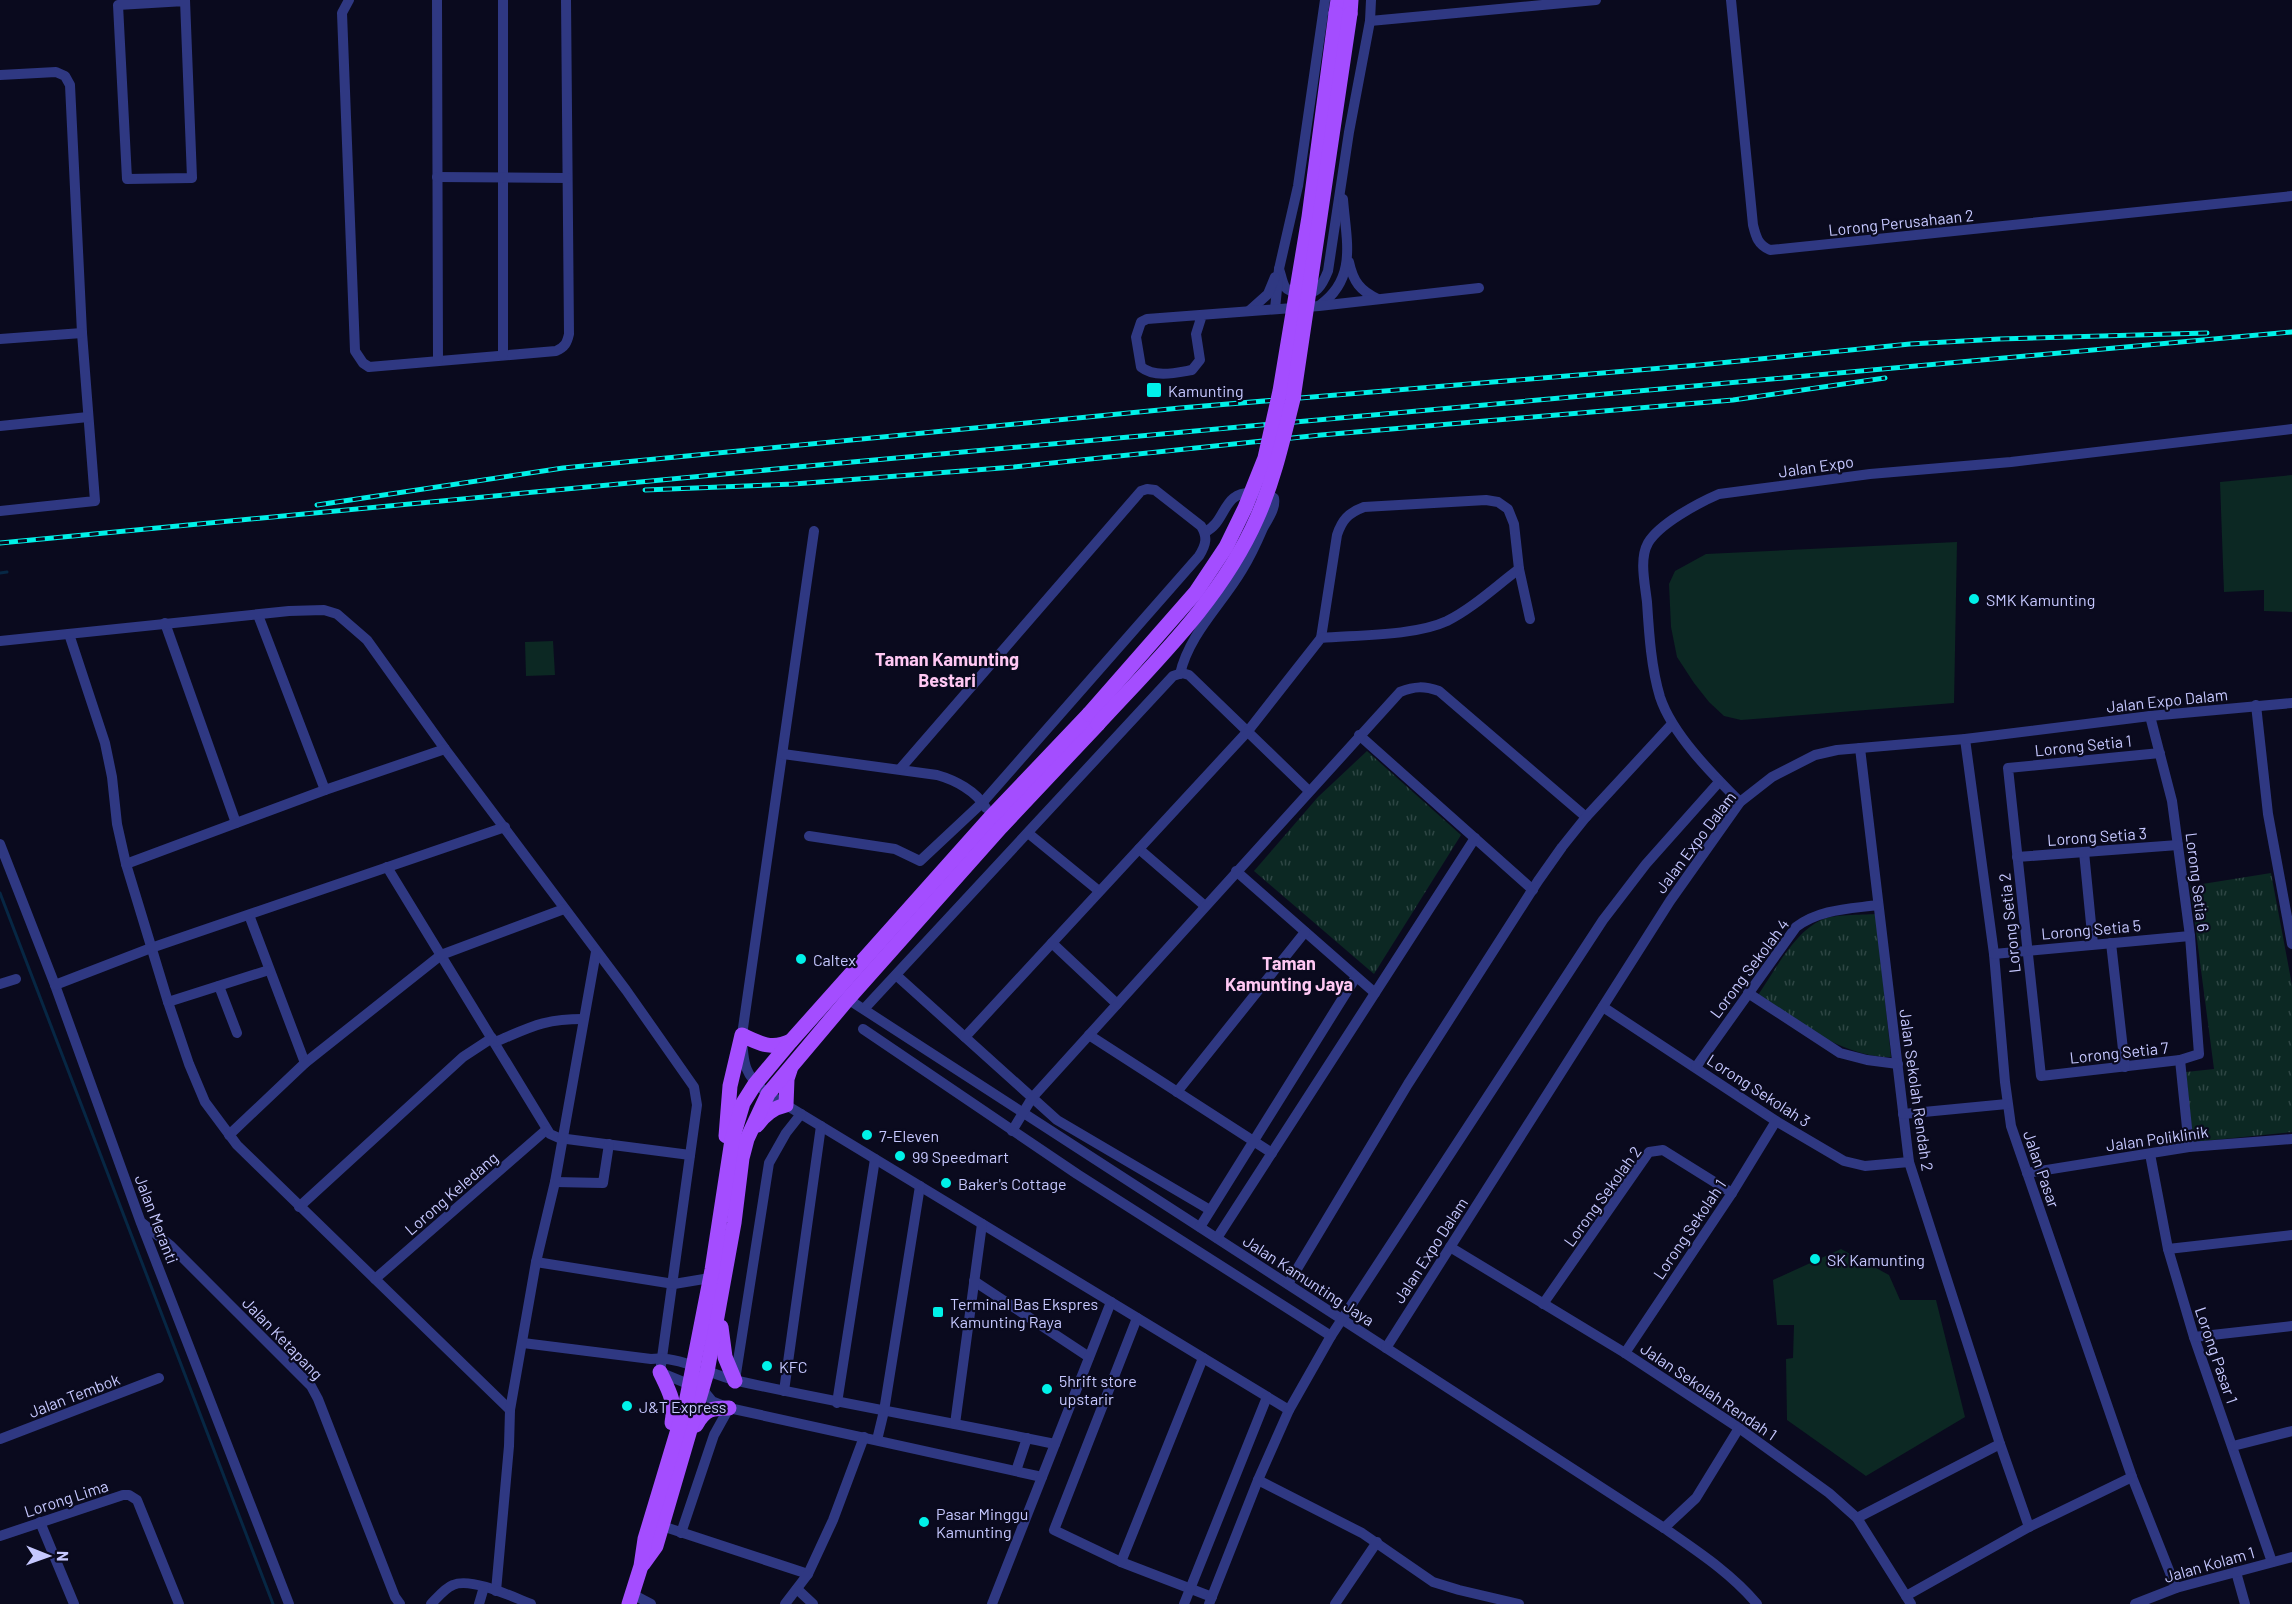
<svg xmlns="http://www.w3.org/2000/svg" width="2292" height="1604" font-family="Barlow,sans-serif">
  <defs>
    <pattern id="grass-tufts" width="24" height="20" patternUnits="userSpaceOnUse" patternTransform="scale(1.5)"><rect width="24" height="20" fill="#0c2823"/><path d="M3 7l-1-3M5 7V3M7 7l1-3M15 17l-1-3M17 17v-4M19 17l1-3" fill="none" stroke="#2e4644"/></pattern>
  </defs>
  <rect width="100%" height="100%" fill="#0a0a1e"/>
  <g fill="url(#grass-tufts)">
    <path d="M1367,751L1461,835L1374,974L1254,871L1318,797Z"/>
    <path d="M2271,873L2292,985V1132L2193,1142L2186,1072L2214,1069L2190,886Z"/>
    <path d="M1876,914L1891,1057C1845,1058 1796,1021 1756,998C1773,974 1793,933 1821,920C1833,914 1861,915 1876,914Z"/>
  </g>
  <g fill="#0c2823">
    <path d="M2292,475V612L2264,611V590L2224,592L2220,482Z"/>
    <path d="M1957,542L1954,703L1741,720L1724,716L1709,702L1694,683L1677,657L1671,627L1669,584L1675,571L1706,554Z"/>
    <path d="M553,641L555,675L526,676L525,642Z"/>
    <path d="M1841,1249L1889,1275L1900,1300H1936L1965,1417L1866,1476L1787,1420L1786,1359L1793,1358L1794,1325H1777L1773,1280Z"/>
  </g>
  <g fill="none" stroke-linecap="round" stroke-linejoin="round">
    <g stroke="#072744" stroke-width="3">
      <path d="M0,573L7,572"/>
      <path d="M0,893L273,1604"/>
    </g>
    <g stroke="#2f3882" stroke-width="10">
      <path d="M349,0L342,13L355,351L363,363L369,367L556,351C565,347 567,343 569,334L566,0"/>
      <path d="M437,0L438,361"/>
      <path d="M503,0V355"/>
      <path d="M1731,0L1753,225C1756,237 1758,245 1770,250L2292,196"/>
      <path d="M185,1L118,5L127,179L192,178L185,0"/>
      <path d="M1370,21L1596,0"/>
      <path d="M0,75L56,72L65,76L70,85L82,333L95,501L0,511"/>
      <path d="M437,177L567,178"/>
      <path d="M1349,262C1353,281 1360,291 1378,299"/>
      <path d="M1279,269C1281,274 1282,282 1285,287C1288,291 1293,292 1298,293C1316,297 1322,286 1328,271L1349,132L1370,21L1371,0"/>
      <path d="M1320,305C1358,278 1346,240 1343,199"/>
      <path d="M1275,309L1279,269L1298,186L1325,0"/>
      <path d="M1249,311L1268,294L1275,277"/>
      <path d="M1202,315L1196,334L1200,360L1192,370C1175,373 1155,378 1141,367L1136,337L1141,322L1147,319L1319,306L1479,288"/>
      <path d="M0,339L82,333"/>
      <path d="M0,426L88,417"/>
      <path d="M814,531L742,1035C743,1064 744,1075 768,1094L1289,1410"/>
      <path d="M258,615L325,790"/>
      <path d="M165,623L236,823"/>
      <path d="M69,634L105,743L112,777L117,824L126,864L168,1002L189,1064L205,1102L237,1145L510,1410"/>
      <path d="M1321,638L1337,535C1342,520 1348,513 1364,507L1486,500L1498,502L1508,509L1514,524L1519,569L1530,619"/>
      <path d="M0,641L289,611L324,610L337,614L367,640L445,749L626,990L694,1087L697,1105L660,1372"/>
      <path d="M1180,674C1189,634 1222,604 1242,570C1250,557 1257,542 1263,528C1268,519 1276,508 1274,498C1268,493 1262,493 1255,493C1221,490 1228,521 1205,532"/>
      <path d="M2256,705L2268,814L2292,944"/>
      <path d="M2150,716L2172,801L2190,936L2199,1054L2180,1060L2041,1076L2008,768L2160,753"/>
      <path d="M1359,735L1533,890"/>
      <path d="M1965,739L1994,954L2005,1082L2011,1126L2132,1477L2176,1588"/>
      <path d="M1860,748L1909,1162L2000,1444L2029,1527"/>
      <path d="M783,754L937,775C955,780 976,791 986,808"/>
      <path d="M1740,802C1713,775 1672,734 1660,697C1651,667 1649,633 1647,602C1645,584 1639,559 1648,543C1659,524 1698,503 1719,494L1870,474L2011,462L2292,429"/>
      <path d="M1028,833L1099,891"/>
      <path d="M809,836L895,849L920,861L983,802L1199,556C1206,545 1208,537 1201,526L1155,490L1147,489L1141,491L900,769"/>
      <path d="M0,844L55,985L141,1223L289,1604"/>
      <path d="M1139,849L1205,906"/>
      <path d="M2084,852L2093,944"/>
      <path d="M2017,857L2178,845"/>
      <path d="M126,864L325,790L445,749"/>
      <path d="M387,867L550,1134L559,1138L690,1155"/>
      <path d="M1236,871L1375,993"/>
      <path d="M249,915L305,1063"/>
      <path d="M1052,943L1117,1004"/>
      <path d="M2111,943L2125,1067"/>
      <path d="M1994,954L2190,936"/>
      <path d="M896,975L1057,1120L1210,1210"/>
      <path d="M0,984L16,979"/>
      <path d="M55,985L151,948L505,827"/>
      <path d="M219,986L237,1033"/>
      <path d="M1748,993L1840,1053L1867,1060L1898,1064"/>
      <path d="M843,996L1664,1528C1697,1551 1731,1573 1757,1604"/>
      <path d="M168,1002L269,970"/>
      <path d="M1603,1007L1776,1121L1844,1161L1865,1166L1909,1162"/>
      <path d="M864,1009L1173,676L1182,673L1189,675L1309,791"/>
      <path d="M863,1029L1077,1174L1331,1336"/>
      <path d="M1089,1035L1272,1153"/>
      <path d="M965,1037L1248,731L1321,638C1357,635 1415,636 1447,621C1473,608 1496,586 1519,569"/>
      <path d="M495,1042C531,1027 543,1019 583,1019"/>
      <path d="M2180,1060L2189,1147"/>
      <path d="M1696,1067L1796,927C1820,909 1849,909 1878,905"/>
      <path d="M1177,1092L1305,932"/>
      <path d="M1903,1114L2007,1104"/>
      <path d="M1012,1131L1032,1098L1400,692C1415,686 1424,686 1439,691L1586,817"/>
      <path d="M229,1135L305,1063L441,955L564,909"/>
      <path d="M2150,1154L2168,1249L2194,1337L2272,1562"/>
      <path d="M2027,1173L2189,1147L2292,1139"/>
      <path d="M555,1182L603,1183L609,1144"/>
      <path d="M299,1207L463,1057L492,1038"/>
      <path d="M142,1223L171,1246L311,1386L318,1399L395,1597L400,1604"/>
      <path d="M1200,1227L1356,977"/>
      <path d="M1217,1238L1475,838"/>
      <path d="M1450,1247L1625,1353L1739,1428L1829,1493L1857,1518L1911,1604"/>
      <path d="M2168,1249L2292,1235"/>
      <path d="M536,1262L674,1284L710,1278"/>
      <path d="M375,1279L546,1130"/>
      <path d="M974,1281L1089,1357"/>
      <path d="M1288,1284L1408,1084L1538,881L1562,847L1586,817L1672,724"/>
      <path d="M1543,1304L1649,1152L1663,1150L1732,1193"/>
      <path d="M1137,1318L1054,1530L1121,1562L1212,1597"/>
      <path d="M2194,1337L2292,1326"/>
      <path d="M523,1343L651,1359C680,1355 710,1375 738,1381C843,1404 950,1422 1055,1444"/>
      <path d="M1386,1348L1670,901L1740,802L1772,777L1815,755L1837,750L1965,739L2150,716L2292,703"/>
      <path d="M1625,1353L1732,1193L1776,1121"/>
      <path d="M659,1372L703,1390L712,1401L729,1408L1042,1477"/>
      <path d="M735,1380L769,1163L786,1133L801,1114"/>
      <path d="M784,1391L821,1126"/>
      <path d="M837,1403L875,1159"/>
      <path d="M955,1424L982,1224"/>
      <path d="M0,1439L159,1378"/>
      <path d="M877,1440L884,1411L920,1186"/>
      <path d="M2233,1446L2292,1431"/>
      <path d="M1016,1471L1027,1438"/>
      <path d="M1258,1480L1362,1533L1433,1582L1459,1590L1519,1604"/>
      <path d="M1857,1518L2000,1444"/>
      <path d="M40,1522L74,1604"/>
      <path d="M662,1526L808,1574"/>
      <path d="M1664,1528L1696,1498L1739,1428"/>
      <path d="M681,1533L714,1435L729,1408"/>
      <path d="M0,1536L123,1495H129L137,1500L179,1604"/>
      <path d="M1121,1562L1203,1358"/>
      <path d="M2236,1572L2245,1604"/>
      <path d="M797,1589L813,1604"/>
      <path d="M496,1591L509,1446L510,1410L536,1262L555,1182L596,952"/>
      <path d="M632,1594L651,1604"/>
      <path d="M1906,1596L2029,1527L2132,1477"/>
      <path d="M431,1604C437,1598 445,1588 453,1585C471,1577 513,1597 531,1604"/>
      <path d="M479,1604L484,1587"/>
      <path d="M785,1604L808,1574L833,1520L864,1437"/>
      <path d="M992,1604L1111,1302"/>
      <path d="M1184,1604L1267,1397"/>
      <path d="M1209,1604L1258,1480L1289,1410L1331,1336L1603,920L1646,864L1719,782"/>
      <path d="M1335,1604L1377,1542"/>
      <path d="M2135,1604L2176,1588L2292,1557"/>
    </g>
    <g stroke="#a44dff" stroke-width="15">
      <path d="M1336,13L1338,0"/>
      <path d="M1350,14L1351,0"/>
      <path d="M757,1125C765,1114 773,1108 786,1105L787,1079L790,1070"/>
      <path d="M726,1136L730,1086L742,1035C760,1044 772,1050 791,1041"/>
      <path d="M721,1327L725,1357L735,1381"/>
      <path d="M660,1372C669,1391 676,1402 672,1423"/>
      <path d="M696,1425C705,1409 712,1408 729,1408"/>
      <path d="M643,1564L656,1546L707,1372L734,1223L742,1158L747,1139L768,1094L848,999L1001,827L1098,724"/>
      <path d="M629,1604L641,1566L645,1539L686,1403L712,1270L732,1140L743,1103L755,1084L791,1041L990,818L1089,714"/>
    </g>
    <g stroke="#00f1e8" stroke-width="5">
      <g id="rail">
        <path d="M645,490L794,484L1014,467L1321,435L1733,400L1885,378"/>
        <path d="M317,505L563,468L1180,408L1699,365L1910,344L1999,339L2207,333"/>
        <path d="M0,543L808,466L2292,332"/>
      </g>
    </g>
    <use href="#rail" stroke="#0a0a1e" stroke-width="3" stroke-dasharray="9" stroke-linecap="butt"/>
    <g stroke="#a44dff" stroke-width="15">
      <path d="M1089,714L1196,592L1226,547L1245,508L1265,458L1280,391L1309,217L1336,13"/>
      <path d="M1098,724C1156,661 1222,598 1257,518C1274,480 1283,439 1293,399L1350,14"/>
    </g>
  </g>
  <g fill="#00f1e8" stroke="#0a0a1e" stroke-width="2">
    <rect x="1146" y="382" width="16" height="16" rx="3"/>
    <circle cx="1974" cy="599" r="6"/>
    <circle cx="801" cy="959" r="6"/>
    <circle cx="867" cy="1135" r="6"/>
    <circle cx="900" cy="1156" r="6"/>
    <circle cx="946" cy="1183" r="6"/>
    <circle cx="1815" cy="1259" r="6"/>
    <rect x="932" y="1306" width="12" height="12" rx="3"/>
    <circle cx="767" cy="1366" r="6"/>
    <circle cx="1047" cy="1389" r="6"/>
    <circle cx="627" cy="1406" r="6"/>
    <circle cx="924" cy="1522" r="6"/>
  </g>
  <g text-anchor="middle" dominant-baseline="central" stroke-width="4.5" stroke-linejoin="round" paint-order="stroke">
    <g font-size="16" fill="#c6c8ff" stroke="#0a0a1e">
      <text transform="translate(1901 222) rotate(-6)">Lorong Perusahaan 2</text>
      <text transform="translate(1816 466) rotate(-8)">Jalan Expo</text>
      <text transform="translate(2167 700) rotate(-6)">Jalan Expo Dalam</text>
      <text transform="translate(2083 745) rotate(-6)">Lorong Setia 1</text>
      <text transform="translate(2097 836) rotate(-4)">Lorong Setia 3</text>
      <text transform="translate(1695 842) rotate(-53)">Jalan Expo Dalam</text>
      <text transform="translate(2198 882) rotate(83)">Lorong Setia 6</text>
      <text transform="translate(2009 923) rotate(-96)">Lorong Setia 2</text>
      <text transform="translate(2091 929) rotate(-5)">Lorong Setia 5</text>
      <text transform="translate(1749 968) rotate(-53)">Lorong Sekolah 4</text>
      <text transform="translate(2119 1052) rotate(-6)">Lorong Setia 7</text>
      <text transform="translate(1759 1090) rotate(33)">Lorong Sekolah 3</text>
      <text transform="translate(1917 1090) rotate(82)">Jalan Sekolah Rendah 2</text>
      <text transform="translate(2157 1138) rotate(-8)">Jalan Poliklinik</text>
      <text transform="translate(2042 1169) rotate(71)">Jalan Pasar</text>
      <text transform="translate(451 1193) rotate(-41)">Lorong Keledang</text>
      <text transform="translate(1602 1196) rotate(-54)">Lorong Sekolah 2</text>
      <text transform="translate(157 1219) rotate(69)">Jalan Meranti</text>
      <text transform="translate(1689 1229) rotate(-56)">Lorong Sekolah 1</text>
      <text transform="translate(1430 1250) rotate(-57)">Jalan Expo Dalam</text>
      <text transform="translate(1309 1280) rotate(33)">Jalan Kamunting Jaya</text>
      <text transform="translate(283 1338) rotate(46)">Jalan Ketapang</text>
      <text transform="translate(2217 1355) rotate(71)">Lorong Pasar 1</text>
      <text transform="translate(1709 1391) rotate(34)">Jalan Sekolah Rendah 1</text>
      <text transform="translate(74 1395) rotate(-21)">Jalan Tembok</text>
      <text transform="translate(66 1498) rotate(-18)">Lorong Lima</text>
      <text transform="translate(2209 1564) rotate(-16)">Jalan Kolam 1</text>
    </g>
    <g font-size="16" fill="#c6c8ff" stroke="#0a0a1e" text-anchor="start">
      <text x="1168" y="390">Kamunting</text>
      <text x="1986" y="599">SMK Kamunting</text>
      <text x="813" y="959">Caltex</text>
      <text x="879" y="1135">7-Eleven</text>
      <text x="912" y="1156">99 Speedmart</text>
      <text x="958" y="1183">Baker's Cottage</text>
      <text x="1827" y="1259">SK Kamunting</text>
      <text x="950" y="1303">Terminal Bas Ekspres<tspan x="950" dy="18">Kamunting Raya</tspan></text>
      <text x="779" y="1366">KFC</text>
      <text x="1059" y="1380">5hrift store<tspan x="1059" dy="18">upstarir</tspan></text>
      <text x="639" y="1406">J&amp;T Express</text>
      <text x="936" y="1513">Pasar Minggu<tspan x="936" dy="18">Kamunting</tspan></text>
    </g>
    <g font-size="18" font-weight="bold" fill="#ffc8f3" stroke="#0a0a1e">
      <text x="947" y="659">Taman Kamunting<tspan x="947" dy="21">Bestari</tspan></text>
      <text x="1289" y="963">Taman<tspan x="1289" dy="21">Kamunting Jaya</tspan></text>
    </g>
  </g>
  <g transform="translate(48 1556) rotate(91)" stroke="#0a0a1e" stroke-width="4.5" paint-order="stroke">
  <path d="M0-4.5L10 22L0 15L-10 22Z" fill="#c6c8ff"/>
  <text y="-9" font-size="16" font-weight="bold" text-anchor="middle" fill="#c6c8ff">N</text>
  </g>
</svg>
